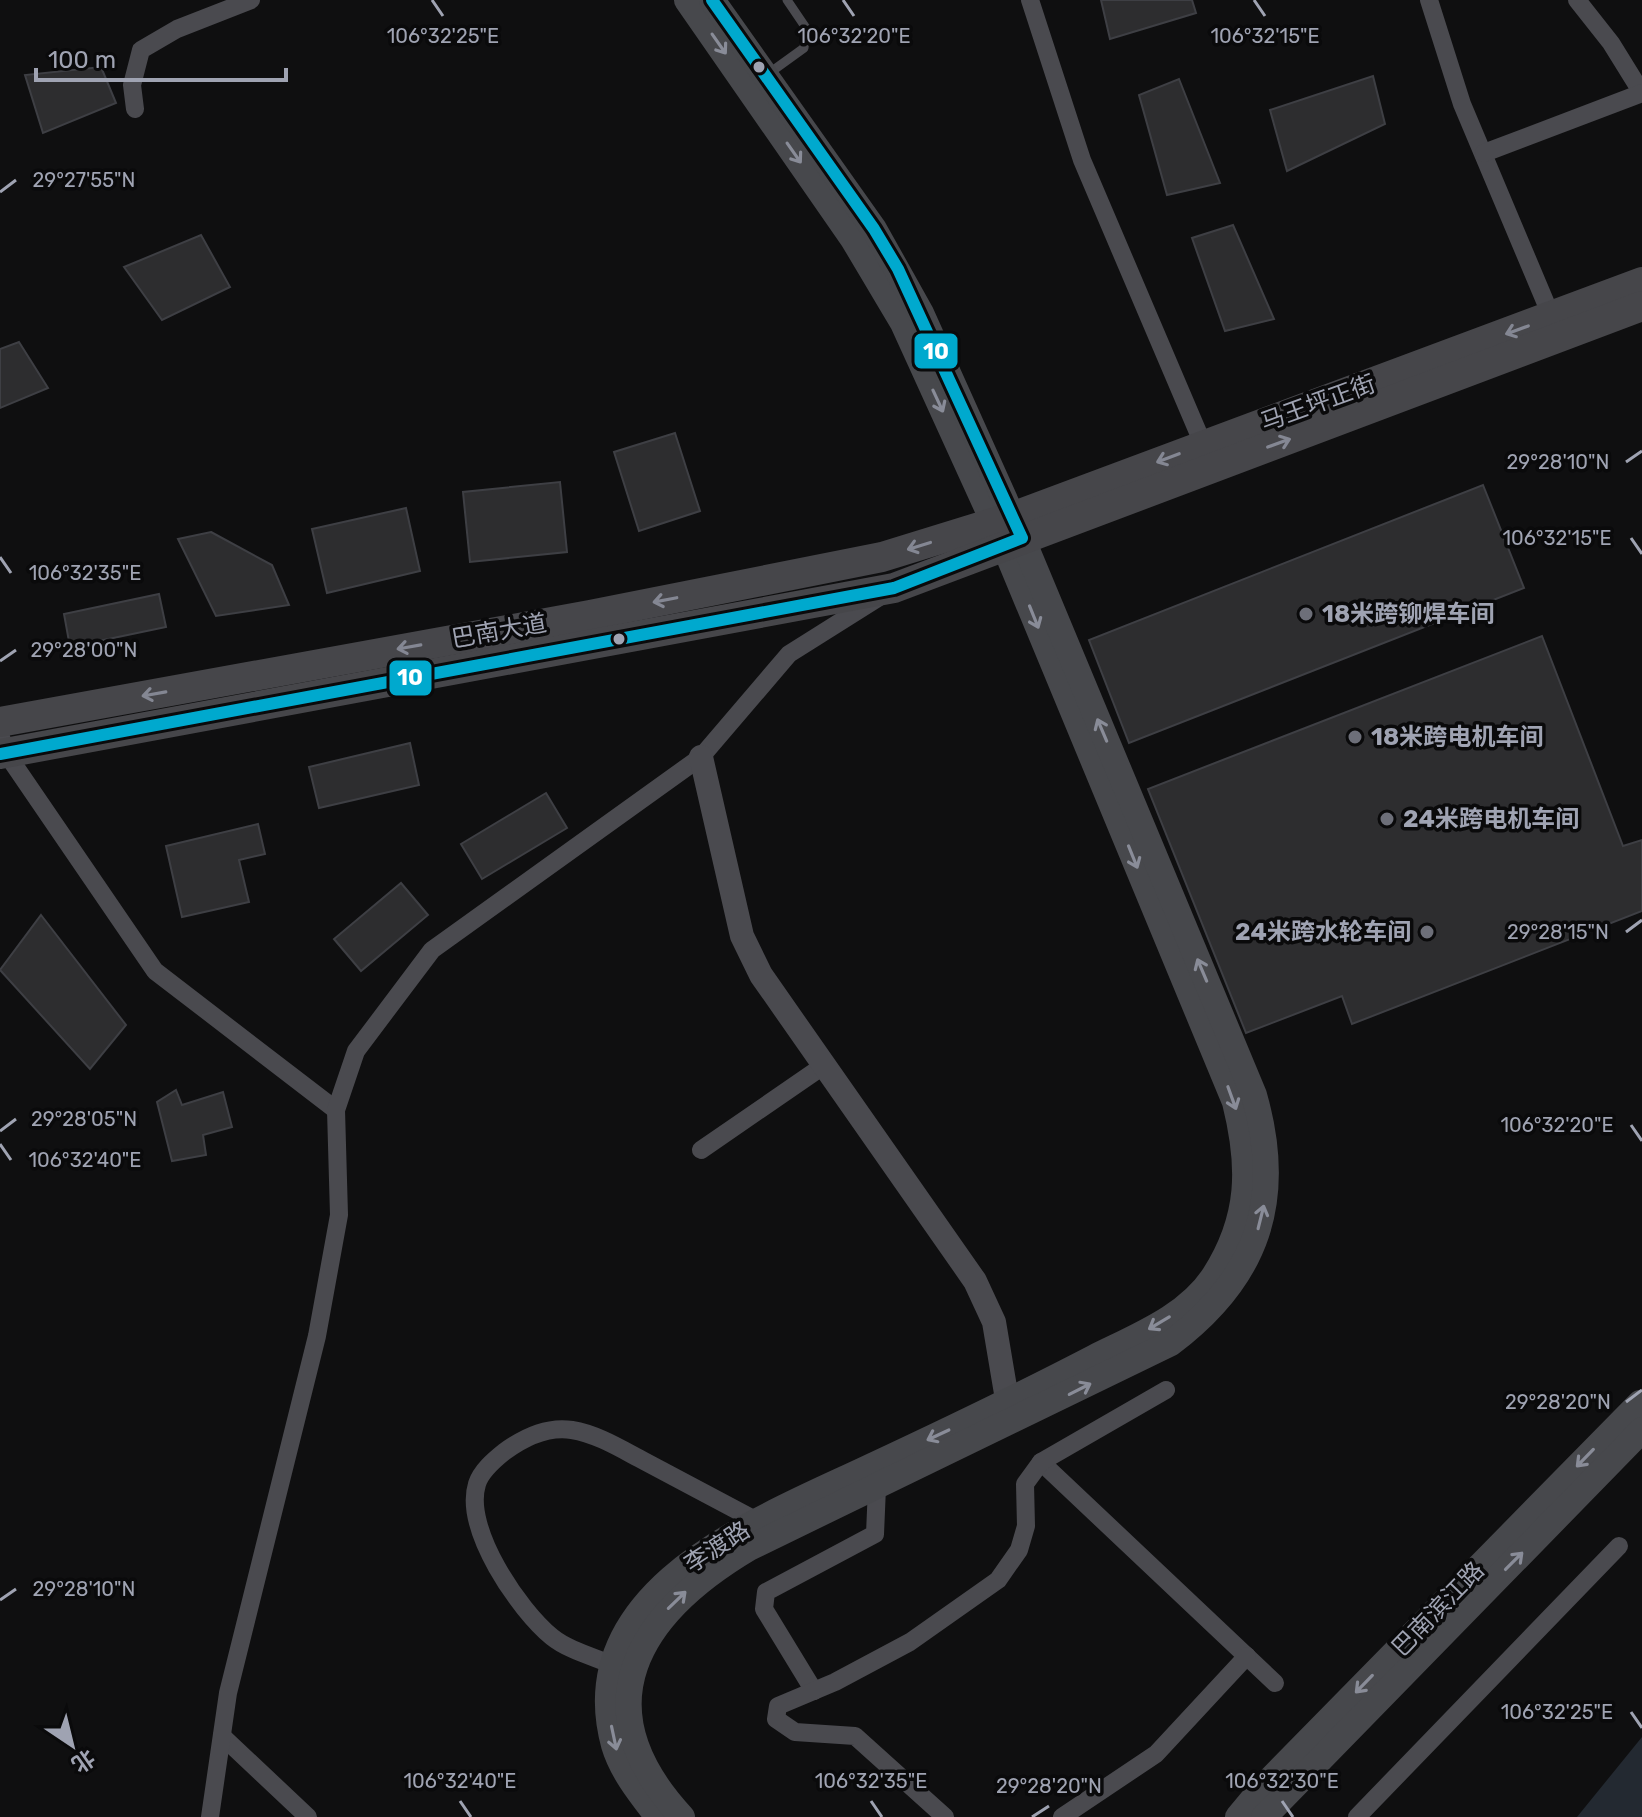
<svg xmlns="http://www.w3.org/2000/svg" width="1642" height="1817" font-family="Rubik,'Noto Sans SC',sans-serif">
  <rect width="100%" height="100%" fill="#0f0f10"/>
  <path fill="#232931" d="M1642,1737V1817H1577Z"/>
  <g fill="#2d2d2f" stroke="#3e3f44" stroke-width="2">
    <path d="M1101,0H1192L1196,13L1110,39Z"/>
    <path d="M101,67L116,103L43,133L25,75Z"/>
    <path d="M1373,76L1385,124L1287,171L1270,110Z"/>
    <path d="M1179,79L1220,183L1167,195L1139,95Z"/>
    <path d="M1233,225L1274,319L1225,331L1192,238Z"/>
    <path d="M201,235L230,287L162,320L124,267Z"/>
    <path d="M19,342L48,388L0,408V349Z"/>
    <path d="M675,433L700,511L639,531L614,452Z"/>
    <path d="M560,482L567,552L470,562L463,492Z"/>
    <path d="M1483,485L1524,588L1129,743L1089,640Z"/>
    <path d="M406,508L420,571L327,593L312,529Z"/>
    <path d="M211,532L272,565L289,605L216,616L178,539Z"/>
    <path d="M159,594L166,627L70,647L64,614Z"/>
    <path d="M1542,636L1623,846L1642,840V911L1352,1024L1342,996L1246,1033L1148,789Z"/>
    <path d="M410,743L419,785L319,808L309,767Z"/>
    <path d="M546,793L567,828L482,879L461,844Z"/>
    <path d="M258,824L265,854L239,860L249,902L182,917L166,846Z"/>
    <path d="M401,883L428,915L361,971L334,939Z"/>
    <path d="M41,915L126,1025L90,1069L0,970Z"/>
    <path d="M176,1090L182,1105L223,1092L232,1127L203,1135L206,1155L172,1161L157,1102Z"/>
  </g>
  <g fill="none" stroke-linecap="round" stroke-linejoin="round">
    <path stroke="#4a4a4f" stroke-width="9" d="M768,74L804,48L806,28L787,0"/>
    <g stroke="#4a4a4f" stroke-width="18">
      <path d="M1030,0L1082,160L1203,444"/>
      <path d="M1429,0L1462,104L1555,325"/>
      <path d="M1577,0L1611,43L1642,93"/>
      <path d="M135,109L132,85L141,50L177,29L251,0"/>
      <path d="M1484,153L1642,93"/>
      <path d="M0,734L6,753L155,971L336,1110"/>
      <path d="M701,1150L823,1066"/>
      <path d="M1041,1462L1275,1683"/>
      <path d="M613,1665C594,1657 568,1650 552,1637C519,1610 463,1529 477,1484C481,1471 494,1460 504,1452C523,1438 547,1426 572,1430C597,1434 621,1449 644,1461C682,1481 719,1501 757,1521"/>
      <path d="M814,1691L764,1609L766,1592L875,1534L877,1487"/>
      <path d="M222,1736L308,1817"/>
      <path d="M210,1817L228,1693L317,1336L339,1215L336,1110L356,1051L432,950L701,757L789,654L878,598"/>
      <path d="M945,1817L855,1736L795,1732L776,1719L778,1706L835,1682L910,1642L998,1580L1019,1550L1026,1526L1025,1484L1041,1462L1166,1390"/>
      <path d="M1062,1817L1156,1754L1247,1656"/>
      <path d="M1357,1817L1619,1546"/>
    </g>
    <path stroke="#4a4a4f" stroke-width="24" d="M701,757L742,936L761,975L975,1281L994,1322L1010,1417"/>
    <g stroke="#47484c" stroke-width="26">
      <path d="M658,1817C641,1795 622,1772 614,1745C571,1588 763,1518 872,1466C947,1431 1022,1395 1095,1357C1137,1336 1187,1317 1214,1276C1251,1218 1251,1166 1235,1102L1004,545L903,323L853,239L687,0"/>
      <path d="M682,1817C579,1706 638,1614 749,1548L1171,1343C1258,1277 1284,1200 1254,1095L1022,538L921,313L874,229L712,0"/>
      <path d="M1238,1817L1263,1787L1640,1403"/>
      <path d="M1264,1817L1642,1430"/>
    </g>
    <g stroke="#46464a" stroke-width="30">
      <path d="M0,722L590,615L882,557L1012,517L1642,282"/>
      <path d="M0,754L894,588L1642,306"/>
    </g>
    <g stroke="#0a0a0b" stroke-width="18">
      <path id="bus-1" d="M0,754L894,588L1022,538L898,269L874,229L712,0"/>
    </g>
    <use href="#bus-1" stroke="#00a9ce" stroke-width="12"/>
  </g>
  <defs><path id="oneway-shaft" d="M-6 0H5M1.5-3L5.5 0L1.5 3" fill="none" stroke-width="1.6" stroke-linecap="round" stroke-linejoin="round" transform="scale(2)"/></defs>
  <g stroke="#898c98">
    <use href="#oneway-shaft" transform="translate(719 44) rotate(55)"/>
    <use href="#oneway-shaft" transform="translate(794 153) rotate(55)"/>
    <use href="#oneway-shaft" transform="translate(938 401) rotate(65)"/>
    <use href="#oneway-shaft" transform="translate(1034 617) rotate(68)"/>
    <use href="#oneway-shaft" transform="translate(1102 730) rotate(-113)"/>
    <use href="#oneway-shaft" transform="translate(1133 857) rotate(68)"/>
    <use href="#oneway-shaft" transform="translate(1202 970) rotate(-113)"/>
    <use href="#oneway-shaft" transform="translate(1232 1098) rotate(70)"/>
    <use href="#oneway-shaft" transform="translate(1261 1217) rotate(-76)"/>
    <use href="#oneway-shaft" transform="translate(1159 1323) rotate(149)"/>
    <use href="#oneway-shaft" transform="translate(1080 1389) rotate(-27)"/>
    <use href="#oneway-shaft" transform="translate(938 1435) rotate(155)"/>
    <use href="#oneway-shaft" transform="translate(1585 1458) rotate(134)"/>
    <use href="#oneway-shaft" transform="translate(1514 1561) rotate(-45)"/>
    <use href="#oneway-shaft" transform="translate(677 1600) rotate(-44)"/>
    <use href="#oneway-shaft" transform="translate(1364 1684) rotate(134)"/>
    <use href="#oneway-shaft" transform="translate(614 1738) rotate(78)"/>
  </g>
  <g stroke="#848793">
    <use href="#oneway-shaft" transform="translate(1517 330) rotate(160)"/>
    <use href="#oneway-shaft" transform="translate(1279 443) rotate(-20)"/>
    <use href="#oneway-shaft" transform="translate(1168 458) rotate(159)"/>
    <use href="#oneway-shaft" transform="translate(919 546) rotate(163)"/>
    <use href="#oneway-shaft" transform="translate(665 600) rotate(169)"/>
    <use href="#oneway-shaft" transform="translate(409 647) rotate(170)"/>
    <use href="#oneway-shaft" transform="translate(154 694) rotate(170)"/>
  </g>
  <path fill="none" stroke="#9fa3b2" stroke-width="3" d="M432,0L443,16M843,0L854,16M1254,0L1265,16M0,192L16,180M1626,462L1642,451M1631,538L1642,554M0,557L11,573M0,661L16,650M1626,932L1642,920M1631,1125L1642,1141M0,1131L16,1119M0,1144L11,1160M1626,1402L1642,1390M0,1600L16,1589M1631,1712L1642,1728M460,1801L471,1817M871,1801L882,1817M1282,1801L1293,1817M1032,1817L1049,1806"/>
  <g fill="#9fa3b2" stroke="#0a0a0b" stroke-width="3">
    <circle cx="759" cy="67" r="7"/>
    <circle cx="619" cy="639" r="7"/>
  </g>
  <g fill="#6d6f79" stroke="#0a0a0b" stroke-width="3">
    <circle cx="1306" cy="614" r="8"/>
    <circle cx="1355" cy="737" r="8"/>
    <circle cx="1387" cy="819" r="8"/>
    <circle cx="1427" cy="932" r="8"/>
  </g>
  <g text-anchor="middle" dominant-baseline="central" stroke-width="7" stroke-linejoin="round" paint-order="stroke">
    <g font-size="24" fill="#9fa3b2" stroke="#0a0a0b">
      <text transform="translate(1318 403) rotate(-20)">马王坪正街</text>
      <text transform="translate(499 631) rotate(-10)">巴南大道</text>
      <text transform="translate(717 1547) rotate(-33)">李渡路</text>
      <text transform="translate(1438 1609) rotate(-46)">巴南滨江路</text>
    </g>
    <g font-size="24" font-weight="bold" fill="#9fa3b2" stroke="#0a0a0b" text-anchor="start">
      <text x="1322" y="614">18米跨铆焊车间</text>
      <text x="1371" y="737">18米跨电机车间</text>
      <text x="1403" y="819">24米跨电机车间</text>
      <text x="1411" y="932" text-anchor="end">24米跨水轮车间</text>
    </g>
  </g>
  <g font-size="20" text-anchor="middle" fill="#9fa3b2" stroke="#0a0a0b" stroke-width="7" stroke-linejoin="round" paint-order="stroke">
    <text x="443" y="43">106°32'25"E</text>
    <text x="854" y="43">106°32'20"E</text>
    <text x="1265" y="43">106°32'15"E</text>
    <text x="84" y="187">29°27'55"N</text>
    <text x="1558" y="469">29°28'10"N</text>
    <text x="1557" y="545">106°32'15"E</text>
    <text x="85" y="580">106°32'35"E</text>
    <text x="84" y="657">29°28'00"N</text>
    <text x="1558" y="939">29°28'15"N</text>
    <text x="84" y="1126">29°28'05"N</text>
    <text x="1557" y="1132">106°32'20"E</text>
    <text x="85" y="1167">106°32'40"E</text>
    <text x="1558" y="1409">29°28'20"N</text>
    <text x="84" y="1596">29°28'10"N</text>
    <text x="1557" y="1719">106°32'25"E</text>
    <text x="460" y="1788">106°32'40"E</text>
    <text x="871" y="1788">106°32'35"E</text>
    <text x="1282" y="1788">106°32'30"E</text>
    <text x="1049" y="1793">29°28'20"N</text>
  </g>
  <g stroke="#0a0a0b" stroke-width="3">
    <rect x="913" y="332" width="46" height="38" rx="8" fill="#00a9ce"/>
    <rect x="388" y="659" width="45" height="38" rx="8" fill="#00a9ce"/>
  </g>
  <g font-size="22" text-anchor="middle" font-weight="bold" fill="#fff">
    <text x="936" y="359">10</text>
    <text x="410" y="685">10</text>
  </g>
  <g transform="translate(72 1745) rotate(145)" stroke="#0a0a0b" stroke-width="6" paint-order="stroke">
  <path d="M0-6L14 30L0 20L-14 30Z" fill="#9fa3b2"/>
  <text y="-12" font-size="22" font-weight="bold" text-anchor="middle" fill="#9fa3b2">北</text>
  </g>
  <path d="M36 68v12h250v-12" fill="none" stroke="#9fa3b2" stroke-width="4"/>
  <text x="48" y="68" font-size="24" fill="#9fa3b2" stroke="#0a0a0b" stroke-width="6" paint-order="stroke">100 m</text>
</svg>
